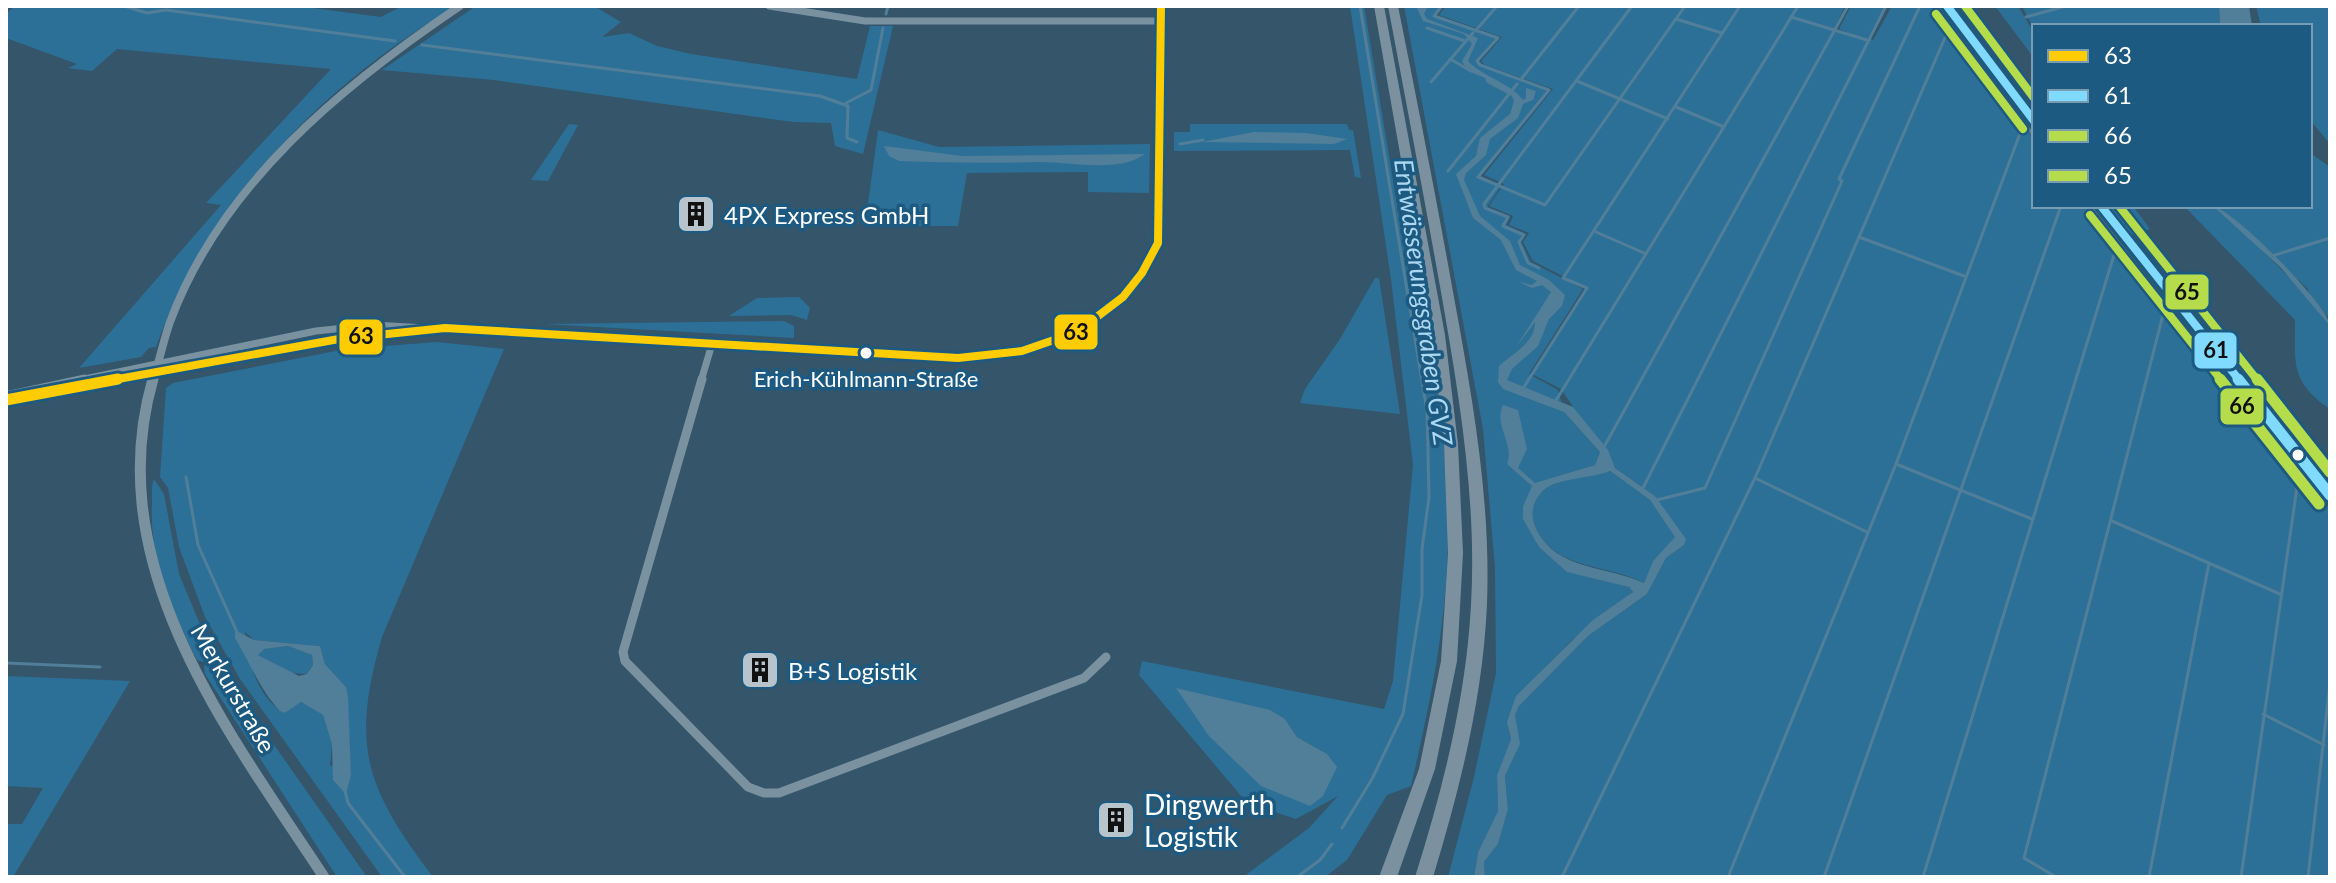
<svg xmlns="http://www.w3.org/2000/svg" width="2336" height="883" font-family="Lato,sans-serif">
  <rect width="100%" height="100%" fill="#34556a"/>
  <g fill="#2d7097" fill-rule="evenodd">
    <path d="M15,6H298L381,17L402,6H456C322,85 210,200 156,347L149,348L141,357L79,368L221,205L206,203L331,69L117,49L92,71L68,68L77,64L6,38V14Z"/>
    <path d="M476,6H594L621,22L602,37L629,33L657,46L691,54L857,79L870,26H893L863,154L835,146L831,123L793,122L494,80L382,70Z"/>
    <path d="M1350,6H1364L1412,294L1424,299C1441,399 1455,503 1444,605C1438,666 1425,725 1411,786L1387,795L1347,860L1325,877H1243L1309,828L1338,796L1296,819L1247,803L1139,675L1142,661L1384,709L1393,681L1413,465L1391,279ZM1177,689L1285,719L1297,737L1327,754Z"/>
    <path d="M1404,6H1444L1436,15L1500,37L1479,61L1483,65L1551,90L1481,176L1502,185L1487,207L1510,217L1506,225L1526,234L1521,242L1531,262L1583,289L1529,374L1558,390L1564,412L1600,452L1595,465L1533,485L1523,506L1539,547L1629,587L1633,592L1572,640L1516,697L1509,731L1511,739L1497,775L1498,811L1478,852L1474,877H1448L1474,777L1496,673L1495,568L1483,429Z"/>
    <path d="M1446,6H1845L1834,29L1849,33L1839,29L1851,6H1885L1868,38L1873,40L1892,6H1933L2034,140V206H2086L2330,509V877H1485L1484,862L1498,844L1508,809L1505,776L1516,753L1515,715L1519,706L1588,636L1647,594L1666,558L1684,545L1655,496L1615,468L1561,389L1532,374L1586,288L1533,261L1523,242L1529,233L1509,225L1513,216L1489,206L1504,184L1484,175L1553,89L1485,65L1481,61L1502,37L1439,15Z"/>
    <path d="M1995,6H2018L2034,33V58Z"/>
    <path d="M2022,6H2219L2220,26L2034,29Z"/>
    <path d="M2256,6H2330V144L2310,120V26H2261Z"/>
    <path d="M569,124L578,125L548,181L531,180Z"/>
    <path d="M1190,124H1347L1349,130H1353L1361,178L1355,177L1350,150L1174,151V132H1190Z"/>
    <path d="M878,130L939,147L1150,144L1149,193L1088,192V172L967,173L958,226H865Z"/>
    <path d="M2310,153L2330,167V319L2313,301L2307,288L2217,206H2310Z"/>
    <path d="M2108,206H2133L2150,229L2131,235Z"/>
    <path d="M2184,206H2213L2226,215L2299,287L2330,326V409C2290,382 2295,363 2295,320Z"/>
    <path d="M1375,278H1379L1400,414L1300,403L1305,389L1340,339Z"/>
    <path d="M799,297L810,308L807,320L791,315L729,316L757,298Z"/>
    <path d="M784,321L794,326V338L543,324Z"/>
    <path d="M437,342L504,349L382,637C350,747 366,788 433,877H382L240,679L205,617L179,547L168,488L160,477L166,388L173,383L346,349ZM245,632L254,640L320,646L325,664L346,687L351,775L330,765L332,745L323,715L301,702L285,713C258,700 247,659 245,632Z"/>
    <path d="M1610,471L1650,500L1676,537L1653,561L1644,583C1607,563 1551,571 1534,523C1530,511 1535,498 1544,490C1559,477 1592,478 1610,471Z"/>
    <path d="M154,479L164,494L179,574L212,653L203,662L197,660C172,611 149,559 152,503C152,495 151,485 154,479Z"/>
    <path d="M288,646L312,655L313,665L307,674L292,673L258,655L263,649Z"/>
    <path d="M212,662L218,664L223,683L234,688L367,877H337L205,674L204,666Z"/>
    <path d="M6,676L130,681L13,877H6V824H22L43,788L6,786Z"/>
  </g>
  <g fill="#517e98" fill-rule="evenodd">
    <path d="M1416,6H1428L1424,14L1427,19L1478,38L1468,61C1483,77 1509,82 1523,100L1526,98V88L1536,91L1533,100L1523,104L1518,118L1490,139L1486,155L1466,173L1464,180L1480,216L1510,241L1520,265L1549,280L1565,295L1562,306L1549,319L1538,346L1512,369L1507,380L1573,407L1608,450L1615,468L1655,496L1686,539L1684,545L1666,558L1647,594L1588,636L1519,706L1515,715L1520,744L1505,776L1508,809L1498,844L1484,862L1485,877H1474L1478,852L1498,811L1497,775L1511,739L1507,722L1516,696L1593,620L1633,592L1629,587L1567,572L1539,547L1523,519V506L1532,486L1507,464C1515,444 1493,425 1503,405L1518,410L1527,449L1518,468L1535,483L1595,465L1600,452L1564,412L1503,389L1498,382L1499,366C1513,353 1535,343 1535,322L1516,347L1551,292L1542,285L1532,288L1519,282L1532,285L1537,281L1516,270L1501,240L1473,218L1456,174L1476,156L1480,138L1510,114L1514,101L1512,96L1487,83L1485,78L1468,71L1462,61L1472,44L1464,34L1423,21ZM1610,471L1650,500L1675,537L1653,561L1644,583C1606,565 1551,571 1534,523C1530,511 1535,498 1544,490C1559,477 1592,479 1610,471Z"/>
    <path d="M2219,6H2249L2252,26H2220Z"/>
    <path d="M1254,132L1306,133L1347,139L1334,144L1202,142Z"/>
    <path d="M884,146L962,156L1145,154C1119,173 1071,162 1041,162C994,163 947,163 899,161L889,156Z"/>
    <path d="M2213,206C2234,210 2330,307 2330,326L2281,268Z"/>
    <path d="M235,630L254,640L320,646L325,664L346,687L348,697L351,775L346,794L333,780L332,745L323,715L301,702L285,713L280,711C260,690 249,661 235,638ZM288,646L312,655L313,665L307,674L299,676L258,655L264,649Z"/>
    <path d="M1176,688L1270,710L1285,719L1297,737L1327,754L1337,767L1323,796L1310,806L1261,786L1209,736Z"/>
  </g>
  <g fill="none" stroke-linecap="round" stroke-linejoin="round">
    <g stroke="#517e98" stroke-width="3">
      <path d="M124,6L147,13L166,10L395,41"/>
      <path d="M1442,6L1434,16L1498,38L1477,61L1480,65L1549,90L1478,177L1545,205L1685,6"/>
      <path d="M1936,6L2034,136"/>
      <path d="M886,14L888,6"/>
      <path d="M1791,17L1867,40"/>
      <path d="M2026,17L2066,6"/>
      <path d="M1676,19L1722,33"/>
      <path d="M1427,28L1465,41"/>
      <path d="M1477,29L1497,6"/>
      <path d="M422,45L820,96L848,106L847,138L857,142"/>
      <path d="M1450,59L1471,71"/>
      <path d="M1522,78L1579,6"/>
      <path d="M1577,81L1668,119"/>
      <path d="M1431,82L1473,33"/>
      <path d="M846,103L871,90L883,28"/>
      <path d="M1676,107L1724,127"/>
      <path d="M1180,144L1203,140"/>
      <path d="M1448,171L1517,84"/>
      <path d="M2090,206L2299,473L2241,877"/>
      <path d="M1596,232L1644,253"/>
      <path d="M1859,237L1964,276"/>
      <path d="M2272,256L2330,238"/>
      <path d="M1539,268L1528,263L1519,242L1524,235L1503,226L1508,217L1485,208L1484,204L1632,6"/>
      <path d="M1522,390L1587,288L1563,278L1740,6"/>
      <path d="M1555,402L1798,6"/>
      <path d="M1604,447L1848,6"/>
      <path d="M1896,464L2032,519"/>
      <path d="M186,477L198,545L237,632"/>
      <path d="M1755,478L1867,532"/>
      <path d="M1643,488L1886,6"/>
      <path d="M1657,500L1705,488L1842,181L1839,179L1920,6"/>
      <path d="M2112,521L2280,594"/>
      <path d="M6,663L100,667"/>
      <path d="M2263,714L2324,745"/>
      <path d="M345,791L348,803L405,877"/>
      <path d="M1342,828L1372,779L1403,714L1422,595V549L1429,497L1427,411L1360,6"/>
      <path d="M1297,877L1320,860L1332,844"/>
      <path d="M1562,877L1755,478L1950,26"/>
      <path d="M1728,877L1896,464L2024,123"/>
      <path d="M1824,877L2061,206"/>
      <path d="M1923,877L2118,242"/>
      <path d="M2056,877L2024,858L2166,303"/>
      <path d="M2149,877L2209,563"/>
      <path d="M2308,877L2330,683"/>
    </g>
    <g stroke="#7a91a0" stroke-width="7">
      <path d="M769,6L865,21H1161"/>
      <path d="M75,381L316,331L373,325L958,358C1048,354 1119,330 1158,243L1161,6"/>
      <path d="M107,381L339,339L427,330"/>
      <path d="M701,381L712,344"/>
    </g>
    <g stroke="#7a91a0" stroke-width="9">
      <path d="M702,379L623,652L625,661L748,787L764,793H779L1084,678L1106,657"/>
      <path d="M38,394L118,379"/>
      <path d="M6,396L85,379"/>
    </g>
    <path stroke="#7a91a0" stroke-width="8" d="M153,381C159,362 163,342 170,322C221,184 343,85 460,6"/>
    <path stroke="#7a91a0" stroke-width="11" d="M153,379C99,566 228,731 324,877"/>
    <g fill="#8097a6" fill-rule="evenodd">
      <path d="M1943,6H1952L2034,114V124L2031,123Z"/>
      <path d="M2096,206H2107L2330,486V500L2326,499Z"/>
    </g>
    <g fill="#7b91a0" fill-rule="evenodd">
      <path d="M1374,6H1384L1445,335L1458,444L1463,553L1457,661L1435,769L1397,877H1379L1419,769L1441,661L1448,553L1444,444L1432,335Z"/>
      <path d="M1388,6H1398C1417,101 1436,196 1453,292C1472,395 1491,499 1487,604C1483,698 1460,788 1433,877H1415C1443,788 1466,698 1471,605C1477,500 1459,395 1441,292C1424,197 1406,101 1388,6Z"/>
    </g>
    <g stroke="#1d5a81" stroke-width="13">
      <path id="bus-1-far1" d="M107,381L339,339L445,328L958,358L1022,351L1077,332L1123,297L1142,273L1158,243L1161,6"/>
    </g>
    <g stroke="#1d5a81" stroke-width="17">
      <path id="bus-1" d="M6,400L118,379"/>
    </g>
    <g stroke="#1d5a81" stroke-width="13">
      <g id="bus-2-far1">
        <path d="M1947,6L2034,121"/>
        <path d="M2101,206L2240,381"/>
      </g>
    </g>
    <g stroke="#1d5a81" stroke-width="17">
      <path id="bus-2" d="M2238,379L2330,495"/>
    </g>
    <g stroke="#1d5a81" stroke-width="13">
      <g id="bus-3-far1">
        <path d="M1936,14L2023,129"/>
        <path d="M2090,215L2222,381"/>
      </g>
    </g>
    <g stroke="#1d5a81" stroke-width="17">
      <path id="bus-3" d="M2220,379L2319,504"/>
    </g>
    <g stroke="#1d5a81" stroke-width="13">
      <g id="bus-4-far1">
        <path d="M1965,6L2034,98"/>
        <path d="M2119,206L2258,381"/>
      </g>
    </g>
    <g stroke="#1d5a81" stroke-width="17">
      <path id="bus-4" d="M2257,379L2330,472"/>
    </g>
    <use href="#bus-1-far1" stroke="#fc0" stroke-width="8"/>
    <use href="#bus-1" stroke="#fc0" stroke-width="11"/>
    <use href="#bus-2-far1" stroke="#80d9ff" stroke-width="8"/>
    <use href="#bus-2" stroke="#80d9ff" stroke-width="11"/>
    <use href="#bus-3-far1" stroke="#b5dd4b" stroke-width="8"/>
    <use href="#bus-3" stroke="#b5dd4b" stroke-width="11"/>
    <use href="#bus-4-far1" stroke="#b5dd4b" stroke-width="8"/>
    <use href="#bus-4" stroke="#b5dd4b" stroke-width="11"/>
  </g>
  <defs>
    <g id="building-square" transform="scale(2)"><rect x="-9" y="-9" width="18" height="18" rx="4" fill="#b8c4cb" stroke="#1d5a81"/><path d="M-4-6H4V6H1V3H-1V6H-4ZM-2.5-4.3h1.7v1.8h-1.7ZM.8-4.3h1.7v1.8H.8ZM-2.5-1h1.7V.8h-1.7ZM.8-1h1.7V.8H.8Z" fill="#111"/></g>
  </defs>
  <g fill-rule="evenodd">
    <use href="#building-square" x="696" y="214"/>
    <use href="#building-square" x="760" y="670"/>
    <use href="#building-square" x="1116" y="820"/>
  </g>
  <g fill="#fff" stroke="#1d5a81" stroke-width="3">
    <circle cx="866" cy="353" r="7"/>
    <circle cx="2298" cy="455" r="7"/>
  </g>
  <g text-anchor="middle" dominant-baseline="central" stroke-width="7" stroke-linejoin="round" paint-order="stroke">
    <g font-size="22" fill="#fff" stroke="#1d5a81">
      <text x="866" y="378">Erich-Kühlmann-Straße</text>
    </g>
    <g font-size="24" fill="#fff" stroke="#1d5a81" text-anchor="start">
      <text x="724" y="214">4PX Express GmbH</text>
      <text x="788" y="670">B+S Logistik</text>
    </g>
    <g font-size="24" fill="#fff" stroke="#1d5a81">
      <text transform="translate(234 688) rotate(60)">Merkurstraße</text>
    </g>
    <g font-size="26" font-style="italic" fill="#add8f1" stroke="#1d5a81">
      <text transform="translate(1424 302) rotate(82)">Entwässerungsgraben GVZ</text>
    </g>
    <g font-size="28" fill="#fff" stroke="#1d5a81" text-anchor="start">
      <text x="1144" y="804">Dingwerth<tspan x="1144" dy="32">Logistik</tspan></text>
    </g>
  </g>
  <g stroke="#1d5a81" stroke-width="3">
    <rect x="2164" y="273" width="46" height="38" rx="8" fill="#b5dd4b"/>
    <rect x="1053" y="313" width="46" height="38" rx="8" fill="#fc0"/>
    <rect x="338" y="318" width="46" height="38" rx="8" fill="#fc0"/>
    <rect x="2193" y="331" width="45" height="39" rx="8" fill="#80d9ff"/>
    <rect x="2219" y="387" width="46" height="39" rx="8" fill="#b5dd4b"/>
  </g>
  <g font-size="22" text-anchor="middle" font-weight="bold" fill="#111">
    <text x="2187" y="300">65</text>
    <text x="1076" y="340">63</text>
    <text x="361" y="344">63</text>
    <text x="2216" y="358">61</text>
    <text x="2242" y="414">66</text>
  </g>
  <rect width="2336" height="883" fill="none" stroke="#ffffff" stroke-width="16"/>
  <rect x="2032" y="24" width="280" height="184" fill="#1d5a81" stroke="#779cb3" stroke-width="2"/>
  <rect x="2048" y="50" width="40" height="12" fill="#ffcc00" stroke="#779cb3" stroke-width="2"/>
  <text x="2104" y="64" font-size="24" fill="#ffffff">63</text>
  <rect x="2048" y="90" width="40" height="12" fill="#80d9ff" stroke="#779cb3" stroke-width="2"/>
  <text x="2104" y="104" font-size="24" fill="#ffffff">61</text>
  <rect x="2048" y="130" width="40" height="12" fill="#b5dd4b" stroke="#779cb3" stroke-width="2"/>
  <text x="2104" y="144" font-size="24" fill="#ffffff">66</text>
  <rect x="2048" y="170" width="40" height="12" fill="#b5dd4b" stroke="#779cb3" stroke-width="2"/>
  <text x="2104" y="184" font-size="24" fill="#ffffff">65</text>
</svg>
